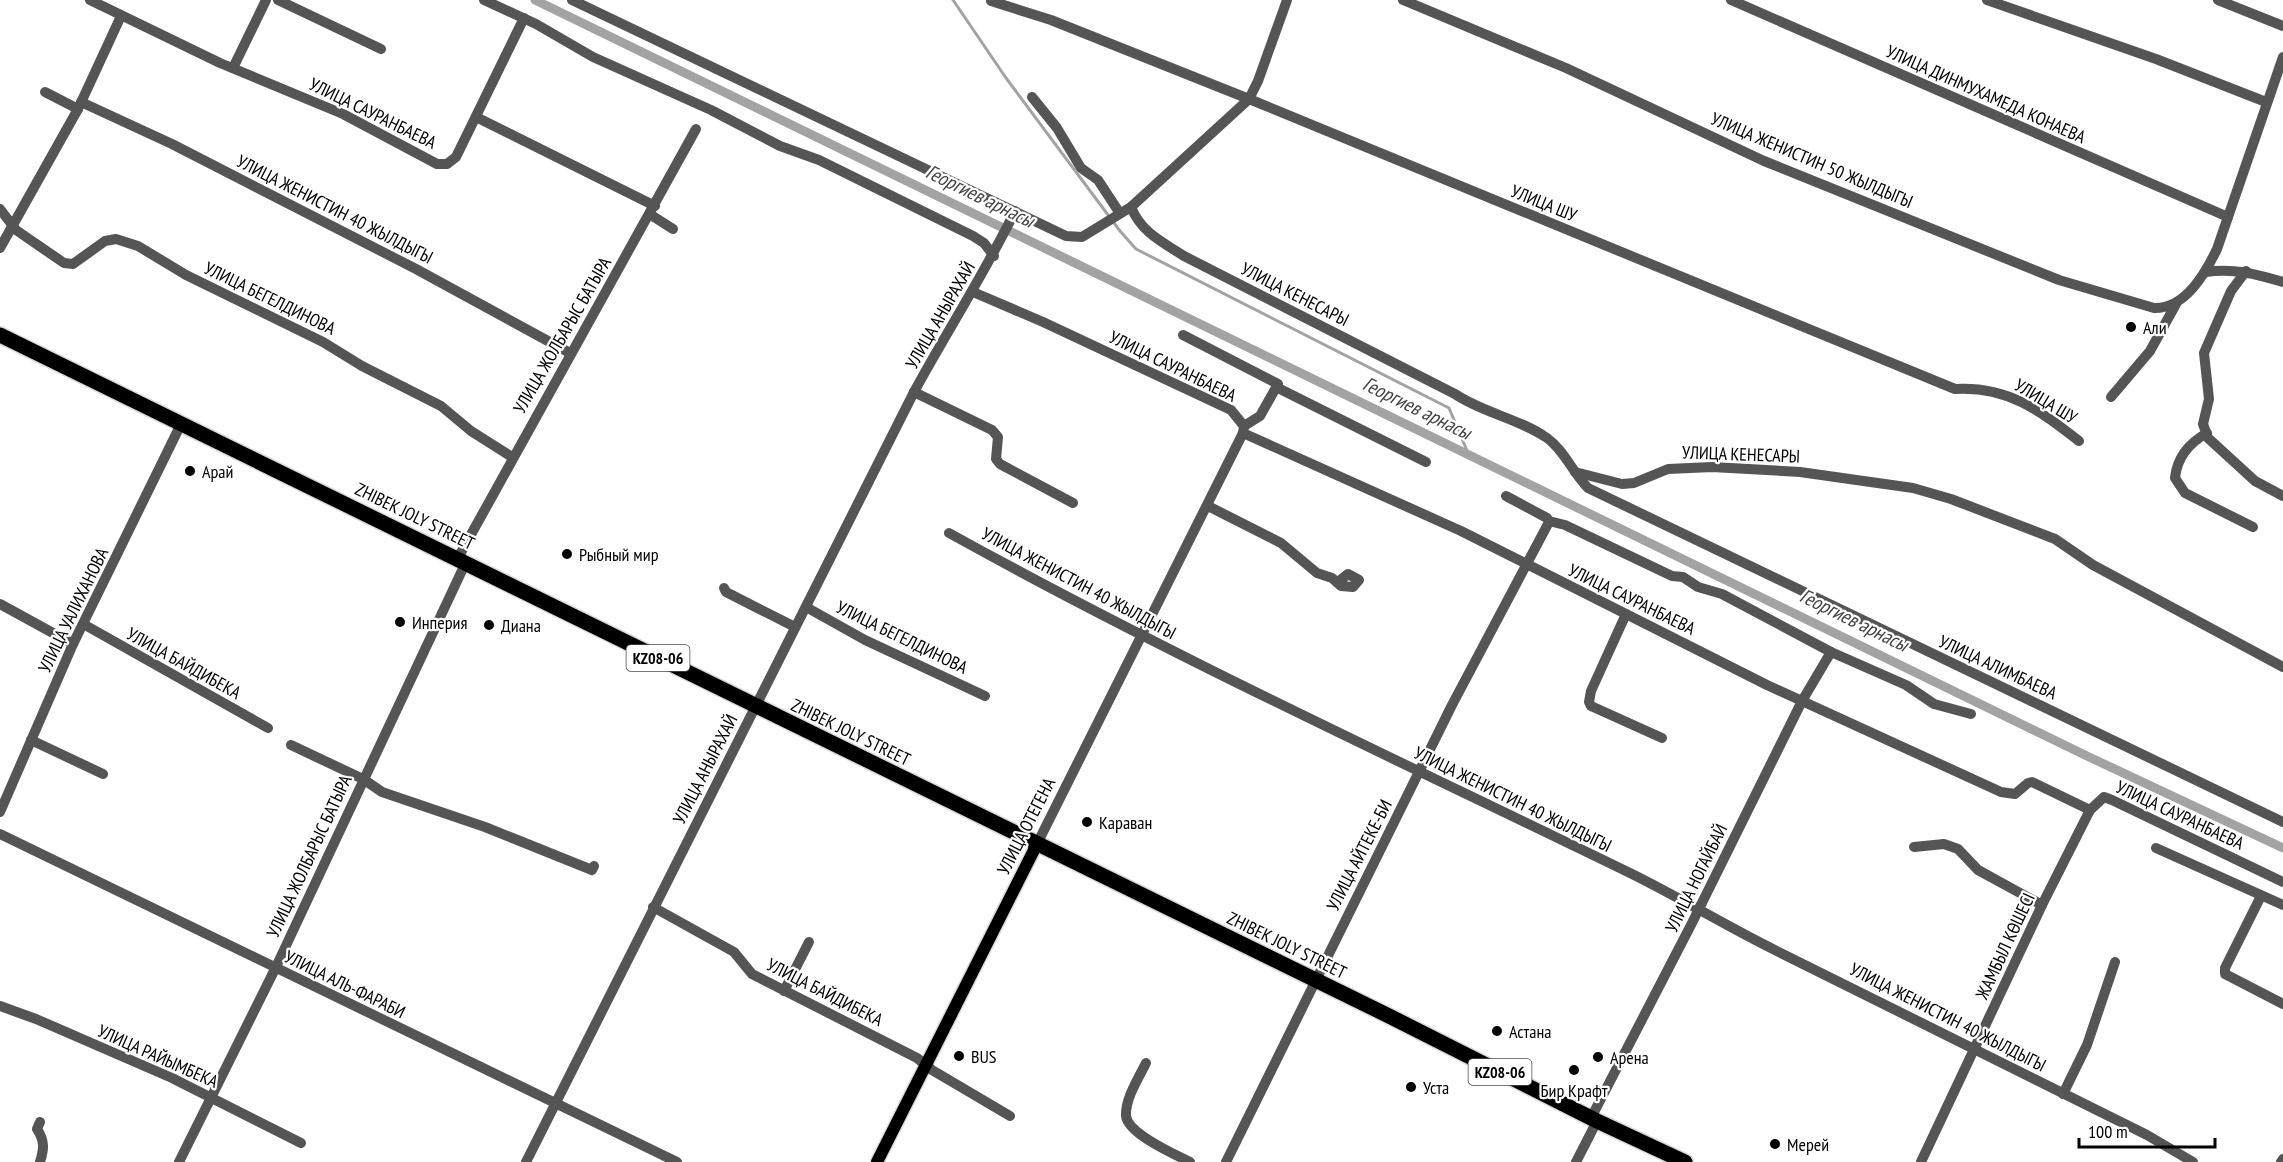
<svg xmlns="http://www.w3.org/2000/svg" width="2283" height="1162" font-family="'PT Sans Narrow',sans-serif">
  <rect width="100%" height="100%" fill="#fff"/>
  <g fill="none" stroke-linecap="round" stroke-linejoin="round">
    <path stroke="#a3a3a3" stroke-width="3" d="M953,0L1006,78L1120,231L1136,249L1449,408L1468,453"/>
    <path stroke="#a3a3a3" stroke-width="9" d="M535,0L2087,756L2283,848"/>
    <g stroke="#dbdbdb" stroke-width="15">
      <path id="major" d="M877,1162L1037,844"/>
    </g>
    <g stroke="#dbdbdb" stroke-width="18">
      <path id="highway" d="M0,335L1389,1016L1597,1121L1685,1162"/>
    </g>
    <g stroke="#555" stroke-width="10">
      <path d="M90,0L220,63L343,114L437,164H447L456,157L524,18"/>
      <path d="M278,0L381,49"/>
      <path d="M484,0L536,24L593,57L711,110L780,146L819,160L973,236L984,243L994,256"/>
      <path d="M572,0L1066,236L1082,237L1131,207L1249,99L1258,81L1287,0"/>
      <path d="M1403,0L1566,68L1764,161L2059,280L2154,308C2185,309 2205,274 2217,249L2283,57"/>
      <path d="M1731,0L2228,217"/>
      <path d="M1987,0L2156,59L2266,102"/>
      <path d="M2218,0L2283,26"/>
      <path d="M991,1L1051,20L1249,99L1955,389C2008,386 2039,410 2079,441"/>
      <path d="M233,68L266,0"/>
      <path d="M45,92L78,109"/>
      <path d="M1032,97L1057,128L1081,168L1098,180L1119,212"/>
      <path d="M81,102L172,144L416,269L570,353"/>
      <path d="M476,117L655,206"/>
      <path d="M1131,207C1141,232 1162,242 1184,256L1455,394C1483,413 1518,418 1547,438C1564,450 1573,473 1588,488L2283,822"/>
      <path d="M0,209L16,230L64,263L73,264L105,241L116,239L138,246L186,275L323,342L362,366L441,406L471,431L512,457"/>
      <path d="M651,215L673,229"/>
      <path d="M0,248L78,109L121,16"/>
      <path d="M2246,271L2231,291L2204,353L2209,399L2203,424L2208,438L2255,481L2283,496"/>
      <path d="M2206,272C2234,268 2256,274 2283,282"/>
      <path d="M973,292L1043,322L1231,410L1244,426L1243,433L1037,844"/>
      <path d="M1183,335L1278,384L1260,416L1244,426"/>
      <path d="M1278,388L1426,462"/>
      <path d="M914,392L992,430L998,437L996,459L1000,464L1073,503"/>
      <path d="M2111,397L2150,351L2176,304"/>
      <path d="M1243,433L1461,531L1767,685L2001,792L2015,794L2028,783L2032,782L2090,810"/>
      <path d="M2207,433C2189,443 2177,458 2175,478L2185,493L2253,527"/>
      <path d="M1575,472L1622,484L1634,483L1668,469L1712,467L1800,472L1913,488L1951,499L2055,539L2093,565L2283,667"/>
      <path d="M1208,506L1281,543L1317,573L1332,578L1341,586L1353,587L1359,580L1348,574L1338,582"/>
      <path d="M1549,521L1565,525L1672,576L1683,577L1698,587L1722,594L1831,652L1906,685L1934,704L1971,714"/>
      <path d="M949,533C1171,656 1402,762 1630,873C1677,896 1721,923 1767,946C1893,1010 2020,1072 2147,1135L2193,1162"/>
      <path d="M458,558L696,129"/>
      <path d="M724,588L726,592L795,627"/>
      <path d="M0,604L73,644"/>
      <path d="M806,607L865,640L985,696"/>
      <path d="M1626,614L1591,691L1589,702L1591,706L1662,738"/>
      <path d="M85,625L268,728"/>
      <path d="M31,740L103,774"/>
      <path d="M291,745L363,779L382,792L485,827L592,870L594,866"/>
      <path d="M0,812L73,644L181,424"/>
      <path d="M0,834L677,1162"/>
      <path d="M1914,847L1944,844L1958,849L1978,870L2042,905"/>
      <path d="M2156,848L2283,905"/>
      <path d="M2261,896L2225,968V974L2283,1004"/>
      <path d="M653,907L734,952L752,974L917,1058L932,1070L1010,1116"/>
      <path d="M784,991L809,942"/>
      <path d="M0,1006L36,1019L172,1078L301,1143"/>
      <path d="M1146,1063C1139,1077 1125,1099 1126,1116C1128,1134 1174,1154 1190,1162"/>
      <path d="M2063,1094L2087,1045L2115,962"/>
      <path d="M1591,1118L1692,923L1802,701L1831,652"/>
      <path d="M40,1162C44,1149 45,1141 37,1129L40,1122"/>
      <path d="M179,1162L275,969L466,562"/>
      <path d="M526,1162L914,392C947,331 985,273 1015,211"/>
      <path d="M1226,1162L1452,705L1549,522L1547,518L1506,496"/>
      <path d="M1576,1162L1597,1121"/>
      <path d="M1921,1162L2042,905L2090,810L2104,797L2112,800L2283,882"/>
      <path d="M2281,1162L2283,1159"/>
    </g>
    <use href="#major" stroke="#000" stroke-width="12"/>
    <use href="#highway" stroke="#000" stroke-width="15"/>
  </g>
  <g fill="#000" stroke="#fff" stroke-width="2">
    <circle cx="2131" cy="327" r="6"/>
    <circle cx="190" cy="471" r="6"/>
    <circle cx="567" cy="554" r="6"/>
    <circle cx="400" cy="622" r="6"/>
    <circle cx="489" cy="625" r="6"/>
    <circle cx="1087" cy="822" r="6"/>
    <circle cx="1497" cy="1031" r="6"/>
    <circle cx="959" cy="1056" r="6"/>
    <circle cx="1598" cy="1057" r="6"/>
    <circle cx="1574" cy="1070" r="6"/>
    <circle cx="1411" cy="1087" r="6"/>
    <circle cx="1775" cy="1144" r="6"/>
  </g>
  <g text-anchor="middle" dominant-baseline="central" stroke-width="4.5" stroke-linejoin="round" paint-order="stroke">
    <g fill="#fff" stroke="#4c4c4c" stroke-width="1.5">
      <rect x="626.5" y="645" width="63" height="26" rx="4.5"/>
      <rect x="1468.5" y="1059" width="63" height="26" rx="4.5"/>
    </g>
    <g font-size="16" font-weight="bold" fill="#000">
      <text x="658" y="658">KZ08-06</text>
      <text x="1500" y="1072">KZ08-06</text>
    </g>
    <g font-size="18" fill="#000" stroke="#fff">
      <text transform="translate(1986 94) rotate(24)">УЛИЦА ДИНМУХАМЕДА КОНАЕВА</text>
      <text transform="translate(373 113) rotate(26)">УЛИЦА САУРАНБАЕВА</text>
      <text transform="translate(1812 160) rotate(23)">УЛИЦА ЖЕНИСТИН 50 ЖЫЛДЫГЫ</text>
      <text transform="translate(1544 203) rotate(22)">УЛИЦА ШУ</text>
      <text transform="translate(335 209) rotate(27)">УЛИЦА ЖЕНИСТИН 40 ЖЫЛДЫГЫ</text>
      <text transform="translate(1295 294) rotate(27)">УЛИЦА КЕНЕСАРЫ</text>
      <text transform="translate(270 298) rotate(26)">УЛИЦА БЕГЕЛДИНОВА</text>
      <text transform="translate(940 315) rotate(-60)">УЛИЦА АНЫРАХАЙ</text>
      <text transform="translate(562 335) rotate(-60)">УЛИЦА ЖОЛБАРЫС БАТЫРА</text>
      <text transform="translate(1173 366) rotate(26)">УЛИЦА САУРАНБАЕВА</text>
      <text transform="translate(2046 401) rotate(31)">УЛИЦА ШУ</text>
      <text transform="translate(1741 454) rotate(2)">УЛИЦА КЕНЕСАРЫ</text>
      <text transform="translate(415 516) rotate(26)">ZHIBEK JOLY STREET</text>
      <text transform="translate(1079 583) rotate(28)">УЛИЦА ЖЕНИСТИН 40 ЖЫЛДЫГЫ</text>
      <text transform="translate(1632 599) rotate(26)">УЛИЦА САУРАНБАЕВА</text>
      <text transform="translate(73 610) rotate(-64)">УЛИЦА УАЛИХАНОВА</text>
      <text transform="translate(902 637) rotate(26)">УЛИЦА БЕГЕЛДИНОВА</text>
      <text transform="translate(184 663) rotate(29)">УЛИЦА БАЙДИБЕКА</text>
      <text transform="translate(1998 667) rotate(25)">УЛИЦА АЛИМБАЕВА</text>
      <text transform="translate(851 732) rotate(26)">ZHIBEK JOLY STREET</text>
      <text transform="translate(705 769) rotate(-63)">УЛИЦА АНЫРАХАЙ</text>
      <text transform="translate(1513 799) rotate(26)">УЛИЦА ЖЕНИСТИН 40 ЖЫЛДЫГЫ</text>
      <text transform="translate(2180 815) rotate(25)">УЛИЦА САУРАНБАЕВА</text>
      <text transform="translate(1026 826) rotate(-63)">УЛИЦА ОТЕГЕНА</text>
      <text transform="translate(1359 855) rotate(-63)">УЛИЦА АЙТЕКЕ-БИ</text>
      <text transform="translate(309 856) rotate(-65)">УЛИЦА ЖОЛБАРЫС БАТЫРА</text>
      <text transform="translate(1696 878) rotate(-64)">УЛИЦА НОГАЙБАЙ</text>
      <text transform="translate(1287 945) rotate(26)">ZHIBEK JOLY STREET</text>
      <text transform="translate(2005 946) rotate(-65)">ЖАМБЫЛ КӨШЕСІ</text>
      <text transform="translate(345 984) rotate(26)">УЛИЦА АЛЬ-ФАРАБИ</text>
      <text transform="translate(825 992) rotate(27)">УЛИЦА БАЙДИБЕКА</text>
      <text transform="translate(1948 1017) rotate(27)">УЛИЦА ЖЕНИСТИН 40 ЖЫЛДЫГЫ</text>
      <text transform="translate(158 1056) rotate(24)">УЛИЦА РАЙЫМБЕКА</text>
    </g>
    <g font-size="18" fill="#000" stroke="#fff" text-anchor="start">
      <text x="2143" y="327">Али</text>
      <text x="202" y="471">Арай</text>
      <text x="579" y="554">Рыбный мир</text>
      <text x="412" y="622">Инперия</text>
      <text x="501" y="625">Диана</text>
      <text x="1099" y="822">Караван</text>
      <text x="1509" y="1031">Астана</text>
      <text x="971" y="1056">BUS</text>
      <text x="1610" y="1057">Арена</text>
      <text x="1423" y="1087">Уста</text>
      <text x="1574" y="1090" text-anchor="middle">Бир Крафт</text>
      <text x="1787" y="1144">Мерей</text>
    </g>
    <g font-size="20" font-style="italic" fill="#444" stroke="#fff">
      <text transform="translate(980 196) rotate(26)">Георгиев арнасы</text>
      <text transform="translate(1417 408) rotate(26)">Георгиев арнасы</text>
      <text transform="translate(1854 620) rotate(26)">Георгиев арнасы</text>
    </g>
  </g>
  <path d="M2079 1138v9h136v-9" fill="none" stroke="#000000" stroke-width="3"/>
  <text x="2088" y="1138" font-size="18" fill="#000000" stroke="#ffffff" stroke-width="4.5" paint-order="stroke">100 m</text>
</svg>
